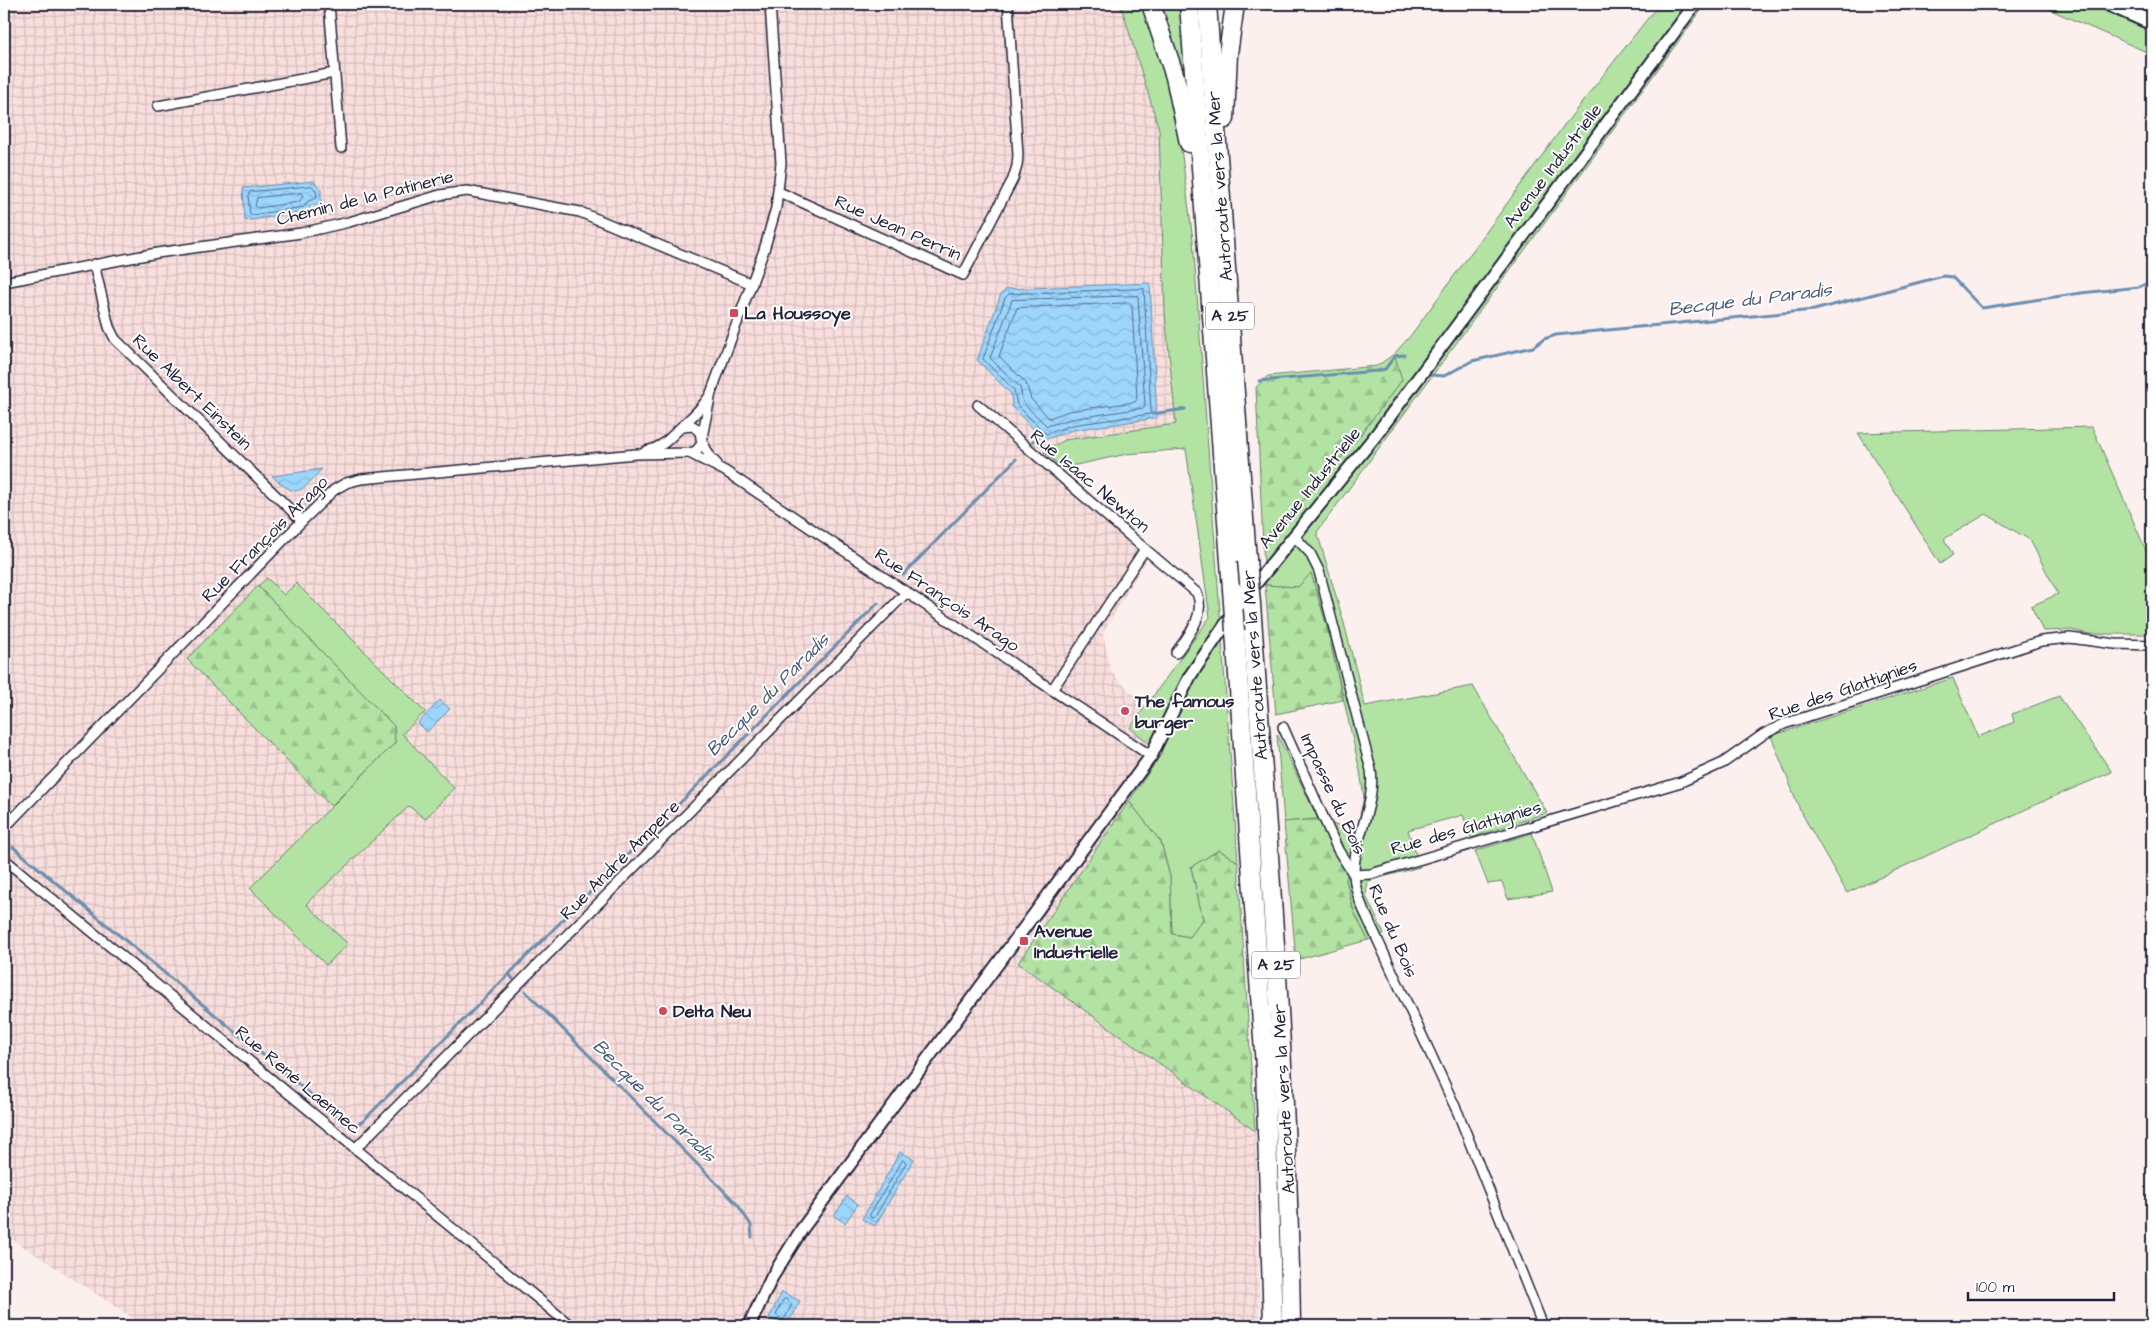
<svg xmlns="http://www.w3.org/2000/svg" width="2156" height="1330" font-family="'Architects Daughter',sans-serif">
  <defs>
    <pattern id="industrial-grid" width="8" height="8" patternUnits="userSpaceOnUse" patternTransform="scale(1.25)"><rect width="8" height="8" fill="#f8dedc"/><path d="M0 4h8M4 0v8" fill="none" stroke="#d4bebe"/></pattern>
    <pattern id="forest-firs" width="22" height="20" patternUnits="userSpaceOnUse" patternTransform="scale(1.25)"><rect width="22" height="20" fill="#b2e3a3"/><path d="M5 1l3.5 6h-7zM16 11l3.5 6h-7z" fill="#99c28d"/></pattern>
    <pattern id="water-waves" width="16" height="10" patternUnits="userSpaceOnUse" patternTransform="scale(1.25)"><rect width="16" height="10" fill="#9cd6fc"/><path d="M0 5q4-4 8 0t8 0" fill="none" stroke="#86b7d9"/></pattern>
  </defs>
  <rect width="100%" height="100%" fill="#fcf0ef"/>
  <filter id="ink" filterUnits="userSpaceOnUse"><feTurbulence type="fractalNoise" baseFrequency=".02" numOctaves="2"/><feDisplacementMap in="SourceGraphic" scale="10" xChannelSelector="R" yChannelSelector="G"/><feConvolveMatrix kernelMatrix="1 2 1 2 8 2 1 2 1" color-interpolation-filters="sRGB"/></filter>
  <g filter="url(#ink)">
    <path fill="url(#industrial-grid)" d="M4,4H1119L1123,12L1159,129L1165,312L1176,425L1065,440L1045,453L1152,550L1103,633L1111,672L1145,706L1130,728L1162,753L1018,963L1255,1131L1260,1326H145L4,1234Z"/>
    <g fill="#b2e3a3" stroke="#6a826f">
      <path d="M1119,4H1180L1186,78L1183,80L1180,141L1193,240L1238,862L1219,850L1191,867L1203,919L1190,937L1172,934L1170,877L1161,842L1129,801L1162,753L1130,728L1210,617L1186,449L1127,454L1062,468L1044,452L1065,440L1176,424L1165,312L1159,129L1123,12Z"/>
      <path d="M1659,4H1706L1317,532L1344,623L1365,706L1473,686L1547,813L1471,838L1463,815L1408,830L1420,867L1368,881L1366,896L1384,934L1368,940L1354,912L1346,880L1364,797L1360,771L1327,627L1311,574L1298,587L1265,585L1263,546L1358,438L1402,380L1394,354L1411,335L1565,124Z"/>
      <path d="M2037,4H2152V54L2142,50Z"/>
      <path d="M2092,427L2152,564V634H2088L2072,630L2043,631L2031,606L2058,594L2030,540L1986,514L1944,539L1953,555L1940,564L1858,433Z"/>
      <path d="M267,578L284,595L296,583L425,712L402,734L454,788L425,819L409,806L306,904L348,944L326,965L250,888L395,743L394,726L258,586Z"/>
      <path d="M1953,678L1978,737L2014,722L2012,714L2059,696L2112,772L2048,799L1847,893L1800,810L1771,736Z"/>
      <path d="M1277,734L1318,819L1284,822Z"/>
      <path d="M1532,833L1552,892L1508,899L1502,882L1488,884L1475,851Z"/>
    </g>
    <g fill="url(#forest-firs)" stroke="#6a826f">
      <path d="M1394,354L1402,380L1358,438L1263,546L1256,387L1268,376L1377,366Z"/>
      <path d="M1311,573L1327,627L1343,700L1276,714L1265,585L1298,587Z"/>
      <path d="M258,586L394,726L395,743L331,806L187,659Z"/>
      <path d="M1129,801L1161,842L1170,877L1172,934L1190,937L1203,919L1191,867L1219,850L1238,862L1255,1131L1018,963Z"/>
      <path d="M1318,819L1355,832L1346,880L1354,912L1368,940L1296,960L1284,822Z"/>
    </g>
    <g fill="url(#water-waves)" stroke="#6b8eaf">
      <path d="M314,181L321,190V205H310V211L245,221L243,188Z"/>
      <path d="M1150,283L1157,418L1073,430L1044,440L1012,407L1011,394L977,360L1001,294L1007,289Z"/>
      <path d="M322,469C299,493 299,500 272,476Z"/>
      <path d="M440,700L450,709L427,732L418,723Z"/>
      <path d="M900,1152L914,1159L875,1226L862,1219Z"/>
      <path d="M847,1196L858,1204L845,1223L834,1216Z"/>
      <path d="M782,1292L800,1301L787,1326L769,1318Z"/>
    </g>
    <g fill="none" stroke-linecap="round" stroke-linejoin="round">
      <g stroke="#536a88" stroke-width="1">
        <path d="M312,186L316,191L317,198L308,201L304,207L252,215L250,214L248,195L250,192Z"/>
        <path d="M301,193L303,196L299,202L258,208L255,206L257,198Z"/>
        <path d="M1144,289L1151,411L1150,414L1072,425L1046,434L1017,405L1014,390L983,359L1005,298L1009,294Z"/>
        <path d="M1138,296L1145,406L1143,408L1071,419L1047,426L1023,403L1020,387L990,358L1012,300Z"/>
        <path d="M1130,303L1132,305L1137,399L1135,402L1069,411L1049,418L1031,399L1026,383L999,356L1017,308Z"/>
        <path d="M903,1160L906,1163L875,1217L871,1218L870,1215Z"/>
        <path d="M786,1299L792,1304L785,1318L783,1320L776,1315L783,1300Z"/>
      </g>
      <g stroke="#6b8eaf" stroke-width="3">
        <path d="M1431,375L1444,376L1472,361L1533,347L1544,339L1556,335L1814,310L1943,276L1952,277L1982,308L2081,293L2139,287L2152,281"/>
        <path d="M1259,381L1377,371L1385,369L1395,356L1404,355"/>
        <path d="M1152,414L1185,409"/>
        <path d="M1032,442L1043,433"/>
        <path d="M903,575L1016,459"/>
        <path d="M677,806L878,603"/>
        <path d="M13,847L345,1123L354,1125L362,1122L509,974"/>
        <path d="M513,979L509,974L665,817"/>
        <path d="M525,991L737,1204L751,1225L752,1237"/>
      </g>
      <g stroke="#22223b" stroke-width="12">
        <g id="minor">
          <path d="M329,4L341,148"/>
          <path d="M158,106L334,73"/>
          <path d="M779,192L963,275L1013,179L1017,166L1018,155L1008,4"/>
          <path d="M94,264L109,327L115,339L302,521"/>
          <path d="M4,282L157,253L301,233L349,222L440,195L467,191L580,212L752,284"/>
          <path d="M978,405L1145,549L1052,690"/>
          <path d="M702,437L711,393L764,250L776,208L781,163L770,4"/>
          <path d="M702,441L710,457L717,464"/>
          <path d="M646,451C661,448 668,440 678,430C689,419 700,411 708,398"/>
          <path d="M689,453L725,471L1151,756"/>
          <path d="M1294,536L1310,553L1319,571L1371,770C1376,806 1354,837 1354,872C1354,888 1360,903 1367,917L1458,1113L1543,1326"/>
          <path d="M1145,549L1197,593C1206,615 1189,635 1176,653"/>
          <path d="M1283,727L1338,850L1354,875L1371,874L1681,782L1723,763L1764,734L1784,724L2041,641L2070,638L2115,644L2152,645"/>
          <path d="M4,828L302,521L334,490L346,483L361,479L636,454L689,453L696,451L702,444L700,432L693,426L682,427"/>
          <path d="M4,859L571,1326"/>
          <path d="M355,1149L907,592"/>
        </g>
      </g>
      <g stroke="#22223b" stroke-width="15">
        <g id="tertiary">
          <path d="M1248,593L1376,435L1695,4"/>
          <path d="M749,1326L772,1277L802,1229L1151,756L1190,676L1234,612"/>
        </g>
      </g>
      <g stroke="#22223b" stroke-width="19">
        <path id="primary" d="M2111,4L2152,22"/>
      </g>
      <g stroke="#22223b" stroke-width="21">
        <g id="motorway">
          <path d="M1151,4L1175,77L1189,143"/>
          <path d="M1189,4L1232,589"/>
          <path d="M1207,4L1247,560"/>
          <path d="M1225,119L1228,54L1235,4"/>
          <path d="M1251,604C1268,844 1288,1085 1291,1326"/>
          <path d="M1235,631L1265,1067L1273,1326"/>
        </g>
      </g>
      <use href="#minor" stroke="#fff" stroke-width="9"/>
      <use href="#tertiary" stroke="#fff" stroke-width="11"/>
      <use href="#primary" stroke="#fff" stroke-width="15"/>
      <use href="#motorway" stroke="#fff" stroke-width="18"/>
      <g stroke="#22223b" stroke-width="21" stroke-linecap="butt">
        <g id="motorway-bridge">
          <path d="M1247,560L1251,604"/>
          <path d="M1232,589L1235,631"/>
        </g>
      </g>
      <use href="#motorway-bridge" stroke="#fff" stroke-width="18"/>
    </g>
  </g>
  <g fill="#d1495b" stroke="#fff" stroke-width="2">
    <rect x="729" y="308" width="10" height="10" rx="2.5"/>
    <circle cx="1125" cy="711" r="5"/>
    <rect x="1019" y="936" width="10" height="10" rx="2.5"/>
    <circle cx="663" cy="1011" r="5"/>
  </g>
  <g text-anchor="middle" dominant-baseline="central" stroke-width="4" stroke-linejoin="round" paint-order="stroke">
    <g fill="#fff" stroke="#646476" stroke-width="1">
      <rect x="1206" y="302.5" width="48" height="27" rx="4"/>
      <rect x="1252" y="951.5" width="48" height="27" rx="4"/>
    </g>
    <g font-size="16" font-weight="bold" fill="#22223b">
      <text x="1230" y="316">A 25</text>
      <text x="1276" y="965">A 25</text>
    </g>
    <g font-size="18" fill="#22223b" stroke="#fff">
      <text transform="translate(1553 166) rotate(-53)">Avenue Industrielle</text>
      <text transform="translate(1220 186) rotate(-94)">Autoroute vers la Mer</text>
      <text transform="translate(365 198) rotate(-14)">Chemin de la Patinerie</text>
      <text transform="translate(898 228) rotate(24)">Rue Jean Perrin</text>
      <text transform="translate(192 392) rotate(44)">Rue Albert Einstein</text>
      <text transform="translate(1090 481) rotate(40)">Rue Isaac Newton</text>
      <text transform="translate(1310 488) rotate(-51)">Avenue Industrielle</text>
      <text transform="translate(265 539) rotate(-45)">Rue François Arago</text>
      <text transform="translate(947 600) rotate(34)">Rue François Arago</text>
      <text transform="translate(1255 665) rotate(-94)">Autoroute vers la Mer</text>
      <text transform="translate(1843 690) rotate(-19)">Rue des Glattignies</text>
      <text transform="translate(1333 794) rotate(65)">Impasse du Bois</text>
      <text transform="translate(1466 828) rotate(-16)">Rue des Glattignies</text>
      <text transform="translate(620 860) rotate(-45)">Rue André Ampere</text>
      <text transform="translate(1393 931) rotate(67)">Rue du Bois</text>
      <text transform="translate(298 1080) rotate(40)">Rue René Laennec</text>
      <text transform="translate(1284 1099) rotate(-93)">Autoroute vers la Mer</text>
    </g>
    <g font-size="18" font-weight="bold" fill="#22223b" stroke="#fff" text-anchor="start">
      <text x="744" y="313">La Houssoye</text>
      <text x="1135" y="701">The famous<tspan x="1135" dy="21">burger</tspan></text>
      <text x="1034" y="931">Avenue<tspan x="1034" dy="21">Industrielle</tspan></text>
      <text x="673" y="1011">Delta Neu</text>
    </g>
    <g font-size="19" font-style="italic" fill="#475875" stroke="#fff">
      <text transform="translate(1750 300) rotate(-7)">Becque du Paradis</text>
      <text transform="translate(768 695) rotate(-45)">Becque du Paradis</text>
      <text transform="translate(654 1101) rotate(45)">Becque du Paradis</text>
    </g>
  </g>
  <rect width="2156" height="1330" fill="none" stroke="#fff" stroke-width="20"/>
  <rect x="10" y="10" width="2136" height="1310" fill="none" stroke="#22223b" stroke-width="2" filter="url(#ink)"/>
  <path d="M1968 1292v8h146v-8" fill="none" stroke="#22223b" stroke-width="2.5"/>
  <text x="1976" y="1292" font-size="15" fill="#22223b" stroke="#ffffff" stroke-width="4" paint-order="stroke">100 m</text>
</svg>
